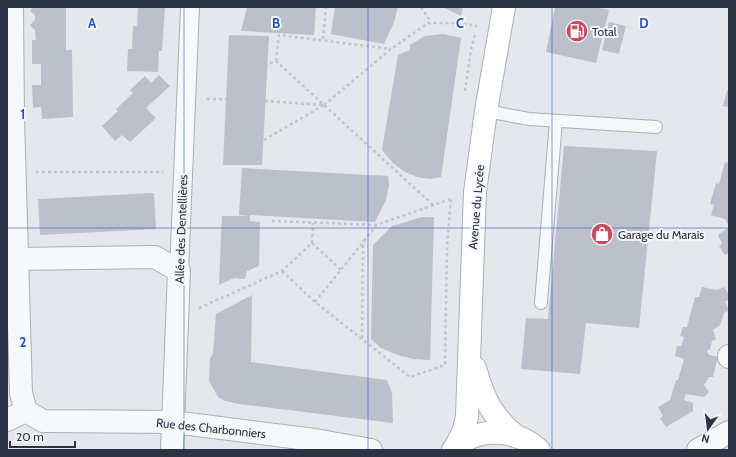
<svg xmlns="http://www.w3.org/2000/svg" width="736" height="457" font-family="Cabin,sans-serif">
  <rect width="100%" height="100%" fill="#e4e7ec"/>
  <g fill="#bbc0ca">
    <path d="M33,7H66V50H72L73,117L42,119L41,107L33,108L32,85H41V64H32V40H36L35,30L30,25L35,20V15L30,11Z"/>
    <path d="M138,7H165L162,51H159L158,72L127,71L128,49H132L133,26H137Z"/>
    <path d="M247,7H316L314,35L241,31Z"/>
    <path d="M335,7H398L394,22L384,44L331,34Z"/>
    <path d="M443,7H463L461,16Z"/>
    <path d="M555,7H595L609,10L596,63L546,52Z"/>
    <path d="M609,22L626,26L619,54L602,50Z"/>
    <path d="M443,34L461,38L441,177L430,179L417,177L405,172L393,163L382,150L398,55L410,50V45L425,36Z"/>
    <path d="M229,35L269,36L262,165H223Z"/>
    <path d="M159,75L170,86L146,108L156,118L130,142L122,135L115,141L102,126L118,111L116,109L133,93L130,90L145,76L151,83Z"/>
    <path d="M727,90L729,91V107L723,106Z"/>
    <path d="M564,146L657,151L639,328L586,323L580,374L521,369L526,318L548,319Z"/>
    <path d="M725,162L729,163V226L725,219L711,215L714,205L710,204L716,183L719,184Z"/>
    <path d="M242,168L388,176L389,185L386,200L375,222L250,215V221L260,222L259,266L247,271L245,279L234,278L219,285L222,216H248L239,215Z"/>
    <path d="M154,193L156,229L40,235L38,199Z"/>
    <path d="M422,217H434L430,360L413,359L395,354L381,348L371,339L373,245L392,226Z"/>
    <path d="M729,227V253L725,255L719,246L722,244L718,235Z"/>
    <path d="M702,287L717,290L724,287L729,295V299L725,302L729,310L724,313L720,325L713,330L716,339L712,341L710,349L707,351L709,355L718,357L713,377H709L704,385L709,392L704,397L686,394L684,400L693,403V411L666,427L660,419L663,416L658,407L670,400L676,380H678L684,359L675,356L677,346H681L684,337L680,336L683,327H687L695,297H699Z"/>
    <path d="M252,295L251,362L387,380L392,393L393,423L239,404L225,401L218,397L209,381L210,358L213,354L216,314Z"/>
  </g>
  <g fill="none" stroke-linecap="round" stroke-linejoin="round">
    <g stroke="#a9aeb7" stroke-width="14">
      <g id="service">
        <path d="M486,111L529,119L656,127"/>
        <path d="M541,303L556,121"/>
      </g>
    </g>
    <g stroke="#a9aeb7" stroke-width="20">
      <path id="pedestrian" d="M179,271L190,7"/>
    </g>
    <g stroke="#a9aeb7" stroke-width="24">
      <g id="minor">
        <path d="M12,7L13,118L21,393L26,411"/>
        <path d="M17,259L155,257L179,271L172,450"/>
        <path d="M729,356V357"/>
        <path d="M7,420L26,411L43,421L173,422L315,440L371,450"/>
        <path d="M698,450L729,432"/>
      </g>
    </g>
    <g stroke="#a9aeb7" stroke-width="24">
      <g id="secondary">
        <path d="M475,368C484,399 491,416 517,437"/>
        <path d="M455,448L464,430L467,416L475,192L486,111L504,7"/>
        <path d="M453,450C476,426 516,428 539,450"/>
      </g>
    </g>
    <g stroke="#c2c5cb" stroke-width="2.5" stroke-dasharray="3 3" stroke-linecap="butt">
      <path d="M421,7L431,22"/>
      <path d="M323,39L326,7"/>
      <path d="M276,61L279,35L391,49"/>
      <path d="M465,91L471,50L475,33"/>
      <path d="M207,99H226"/>
      <path d="M265,101L324,105L433,205"/>
      <path d="M324,105L391,49L428,23H457L477,26"/>
      <path d="M264,140L324,105L276,61L267,64"/>
      <path d="M36,172H163"/>
      <path d="M272,221L376,225L451,199"/>
      <path d="M312,243L313,223"/>
      <path d="M282,271L315,302L410,377L445,365L447,248L451,197"/>
      <path d="M315,302L376,226"/>
      <path d="M199,308L282,271L312,243L341,270"/>
      <path d="M362,338L363,241"/>
    </g>
    <use href="#service" stroke="#f7f8fa" stroke-width="12"/>
    <use href="#pedestrian" stroke="#f7f8fa" stroke-width="18"/>
    <use href="#minor" stroke="#f7f8fa" stroke-width="22"/>
    <use href="#secondary" stroke="#fff" stroke-width="22"/>
  </g>
  <path fill="none" stroke="#1d4ed8" stroke-width="1" stroke-opacity="0.55" d="M184,7V450M368,7V450M552,7V450M7,228H729"/>
  <defs>
    <g id="fuel-disc" transform="scale(1.15)"><circle r="9.5" fill="#d1495b" stroke="#f4f6f9"/><path d="M-5.5-6h7V0h2V4h1.3V-2.5L3-4.5l.8-.8L6-3V5H2.5V1h-1V6h-7ZM-4.2-4.7v3.2H.2V-4.7Z" fill="#fff"/></g>
    <g id="shop-disc" transform="scale(1.15)"><circle r="9.5" fill="#d1495b" stroke="#f4f6f9"/><path d="M-5-2.5h2.3a2.7 3.5 0 0 1 5.4 0H5L5.5 6h-11ZM-1.5-2.5h3a1.5 2.3 0 0 0-3 0Z" fill="#fff"/></g>
  </defs>
  <g fill-rule="evenodd">
    <use href="#fuel-disc" x="577" y="31"/>
    <use href="#shop-disc" x="602" y="234"/>
  </g>
  <g text-anchor="middle" dominant-baseline="central" stroke-width="4" stroke-linejoin="round" paint-order="stroke">
    <g font-size="12" fill="#2b3445" stroke="#f4f6f9" text-anchor="start">
      <text x="592" y="31">Total</text>
      <text x="618" y="234">Garage du Marais</text>
    </g>
    <g font-size="12" fill="#2b3445" stroke="#f4f6f9">
      <text transform="translate(476 207) rotate(-85)">Avenue du Lycée</text>
      <text transform="translate(181 229) rotate(-88)">Allée des Dentellières</text>
      <text transform="translate(211 428) rotate(6)">Rue des Charbonniers</text>
    </g>
  </g>
  <g font-size="13" text-anchor="middle" font-weight="bold" fill="#1d4ed8" stroke="#f4f6f9" stroke-width="4" stroke-linejoin="round" paint-order="stroke">
    <text x="92" y="28">A</text>
    <text x="276" y="28">B</text>
    <text x="460" y="28">C</text>
    <text x="644" y="28">D</text>
    <text x="23" y="119">1</text>
    <text x="23" y="347">2</text>
  </g>
  <rect width="736" height="457" fill="none" stroke="#2b3445" stroke-width="16"/>
  <g transform="translate(708 429) rotate(194)" stroke="#f4f6f9" stroke-width="3" paint-order="stroke">
  <path d="M0-3L7 15L0 10L-7 15Z" fill="#2b3445"/>
  <text y="-6" font-size="11" font-weight="bold" text-anchor="middle" fill="#2b3445">N</text>
  </g>
  <path d="M10 441v6h65v-6" fill="none" stroke="#2b3445" stroke-width="2"/>
  <text x="16" y="441" font-size="12" fill="#2b3445" stroke="#f4f6f9" stroke-width="3" paint-order="stroke">20 m</text>
</svg>
